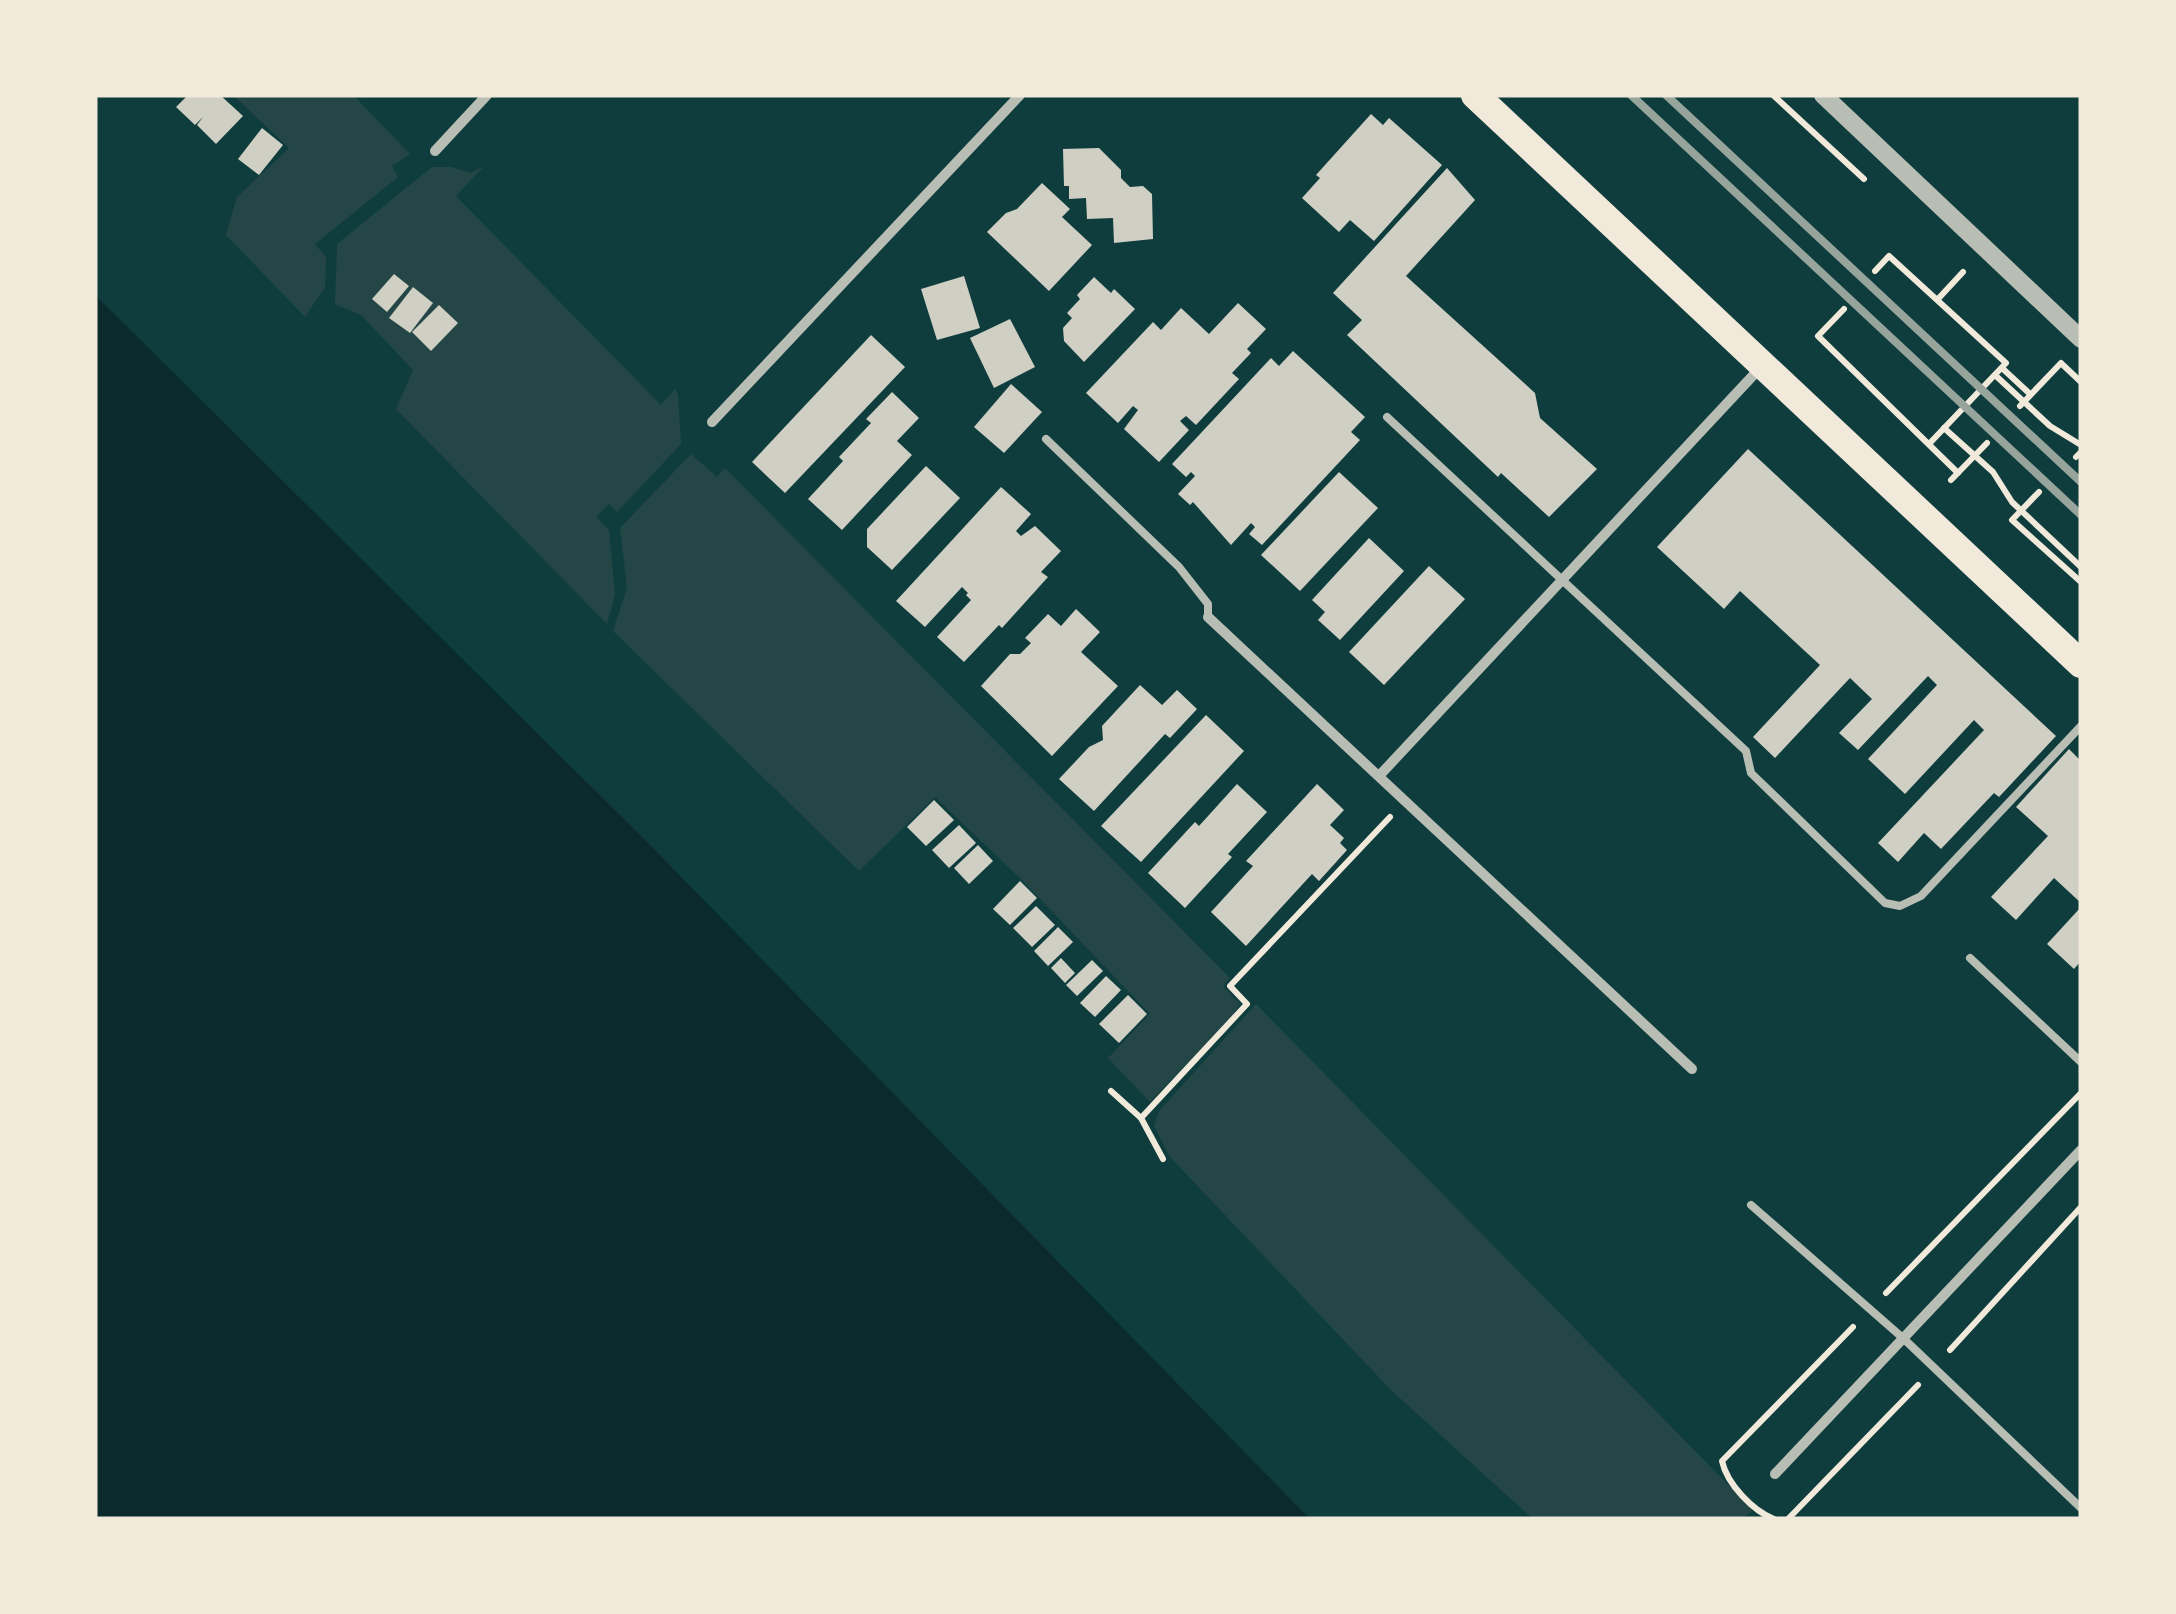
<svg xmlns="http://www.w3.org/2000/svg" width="2176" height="1614" font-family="Figtree,sans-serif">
  <rect width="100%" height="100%" fill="#0f3d3e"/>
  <g fill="#244646">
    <path d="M233,95H353L410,154L392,166L398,177L315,244L326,257L325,287L305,317L226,235L237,197L289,148Z"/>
    <path d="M484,166L456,196L661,405L675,389L678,395L681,444L617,512L609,504L596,517L609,530L615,595L607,624L396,409L413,370L362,316L335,304L337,244L432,167H451L470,173Z"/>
    <path d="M691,454L717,477L725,468L1230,978L1223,986L1240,1004L1232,1017L1150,1102L1108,1058L1150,1014L1021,879L935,797L859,871L613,631L627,588L620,528Z"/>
    <path d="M1256,1004L1753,1510L1742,1519H1533L1391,1390L1170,1157L1154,1126L1159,1111Z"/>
  </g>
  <path fill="#0a2a2b" d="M95,295L647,842L1310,1519H95Z"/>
  <g fill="#cfcfc3">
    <path d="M188,95H220L243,116L216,144L197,125L203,117L195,125L176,107Z"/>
    <path d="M1371,114L1383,125L1389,118L1442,165L1374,241L1350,220L1339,232L1302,198L1320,178L1316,175Z"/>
    <path d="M262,128L283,145L259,175L238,159Z"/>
    <path d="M1099,148L1121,170V178L1130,187L1143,186L1152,194L1153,239L1114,243L1113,218L1087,219L1086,198L1069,199V186H1064L1063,149Z"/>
    <path d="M1447,168L1475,200L1406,276L1535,393L1540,418L1597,469L1549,517L1501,473L1498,477L1347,335L1362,320L1333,293Z"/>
    <path d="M1042,183L1070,209L1062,217L1092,245L1049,291L987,232L1006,213L1017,209Z"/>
    <path d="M394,274L409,286L387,312L372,299Z"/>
    <path d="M964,276L980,328L937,340L921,289Z"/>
    <path d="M1094,277L1111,293L1114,289L1135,309L1084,362L1064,341L1063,328L1072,318L1067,313L1080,299L1077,295Z"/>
    <path d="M413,287L433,303L410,333L389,318Z"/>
    <path d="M1238,303L1266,329L1247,349L1251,353L1232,373L1239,379L1196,425L1186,416L1180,421L1189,430L1159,462L1124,429L1138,410L1133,406L1118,423L1086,393L1153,322L1161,330L1181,308L1209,334Z"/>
    <path d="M439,305L458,323L431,351L412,332Z"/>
    <path d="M1010,319L1035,367L994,388L970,338Z"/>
    <path d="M871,335L905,367L785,493L752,462Z"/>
    <path d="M1293,351L1365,417L1351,432L1360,440L1262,545L1249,534L1255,527L1251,523L1231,545L1193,502L1190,505L1178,494L1195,476L1191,472L1186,477L1172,464L1271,358L1279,366Z"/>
    <path d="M1011,384L1042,412L1004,453L974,427Z"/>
    <path d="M892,392L919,418L897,441L912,455L842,530L808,499L843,461L839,457L871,423L866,419Z"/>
    <path d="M1748,449L2056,736L1999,797L1994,793L1941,849L1924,833L1898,862L1878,843L1984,730L1974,720L1905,794L1868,759L1937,685L1928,676L1858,750L1839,733L1872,699L1850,678L1775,758L1753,737L1820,665L1740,591L1724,609L1657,547Z"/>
    <path d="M926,466L960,498L892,570L867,547V529Z"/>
    <path d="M1339,472L1378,508L1300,591L1261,555Z"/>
    <path d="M1001,487L1031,514L1016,531L1021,536L1035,526L1061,551L1041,572L1048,577L1002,628L999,625L964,662L937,637L971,600L966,595L968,593L962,587L925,627L896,601Z"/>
    <path d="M1369,538L1404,571L1340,640L1318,620L1325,612L1312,600Z"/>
    <path d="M1429,566L1465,599L1384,685L1349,652Z"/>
    <path d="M1076,609L1100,632L1081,652L1118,686L1052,756L981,686L1010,654H1020L1031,643L1025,638L1048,614L1061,626Z"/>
    <path d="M1140,685L1162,705L1177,690L1197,709L1170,738L1165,734L1094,811L1059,779L1089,747L1103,740L1102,726Z"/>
    <path d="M1206,715L1244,751L1141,862L1101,826Z"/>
    <path d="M2069,749L2081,761V903L2054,878L2016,920L1991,897L2048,836L2016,807Z"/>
    <path d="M1237,784L1267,812L1228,854L1232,857L1185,908L1148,873L1195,822L1199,826Z"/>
    <path d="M1317,784L1344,810L1330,825L1344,838L1340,843L1347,850L1319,881L1312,874L1246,946L1211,912L1253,866L1246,861Z"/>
    <path d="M934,800L954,820L926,846L907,827Z"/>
    <path d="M959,825L976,843L949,868L932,850Z"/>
    <path d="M978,845L993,861L969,884L954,868Z"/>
    <path d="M1020,881L1037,898L1010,925L993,909Z"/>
    <path d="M1036,906L1055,925L1032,947L1013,928Z"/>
    <path d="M2081,907V961L2074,969L2047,944Z"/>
    <path d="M1058,927L1073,942L1048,966L1034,951Z"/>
    <path d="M1061,958L1075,973L1065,983L1051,968Z"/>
    <path d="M1092,960L1103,971L1077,996L1066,985Z"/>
    <path d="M1106,976L1121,990L1095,1017L1080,1003Z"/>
    <path d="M1128,995L1147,1014L1119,1043L1099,1024Z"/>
  </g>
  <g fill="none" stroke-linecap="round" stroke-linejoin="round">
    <g stroke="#f1e9da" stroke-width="6">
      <path d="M1773,95L1864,179"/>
      <path d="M1875,271L1889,256L2006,363L1929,444"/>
      <path d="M1938,299L1963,272"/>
      <path d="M1844,309L1818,336L1958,473"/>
      <path d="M2063,365L2081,382"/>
      <path d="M2002,368L2030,394"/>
      <path d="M1995,375L2050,426L2081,445"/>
      <path d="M2020,406L2061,363"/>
      <path d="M1944,428L1993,472L2012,502L2081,567"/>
      <path d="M2076,457L2081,452"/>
      <path d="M1951,480L1987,443"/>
      <path d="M2039,492L2012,520L2081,582"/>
      <path d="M1111,1091L1141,1118L1163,1159"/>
      <path d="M1141,1118L1247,1004L1230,986L1390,817"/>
      <path d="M1886,1293L2081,1093"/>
      <path d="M1950,1350L2081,1207"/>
      <path d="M1774,1519C1753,1511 1727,1484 1722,1461L1853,1327"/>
      <path d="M1788,1519L1918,1385"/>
    </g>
    <g stroke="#b8beb3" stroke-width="8">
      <path d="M1387,417L1746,751L1751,773L1885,903L1900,906L1921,896L2081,726"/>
      <path d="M1046,439L1179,567L1208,604V617"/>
      <path d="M1970,958L2081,1062"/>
      <path d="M1751,1205L1904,1339L2081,1508"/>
    </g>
    <g stroke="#b8beb3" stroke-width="10">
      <path d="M435,151L487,95"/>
      <path d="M712,422L1020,95"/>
      <path d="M1208,617L1692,1069"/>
      <path d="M1379,776L1760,368"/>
      <path d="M1775,1474L2081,1150"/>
    </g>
    <path stroke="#b8beb3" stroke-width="18" d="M1823,95L2081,339"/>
    <path stroke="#f1e9da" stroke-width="28" d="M1475,95L2081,664"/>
    <g stroke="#97a49c" stroke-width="8">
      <path d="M1631,95L2081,515"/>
      <path d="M1666,95L2081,482"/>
    </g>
  </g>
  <rect width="2176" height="1614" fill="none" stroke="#f1e9da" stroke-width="195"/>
</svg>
